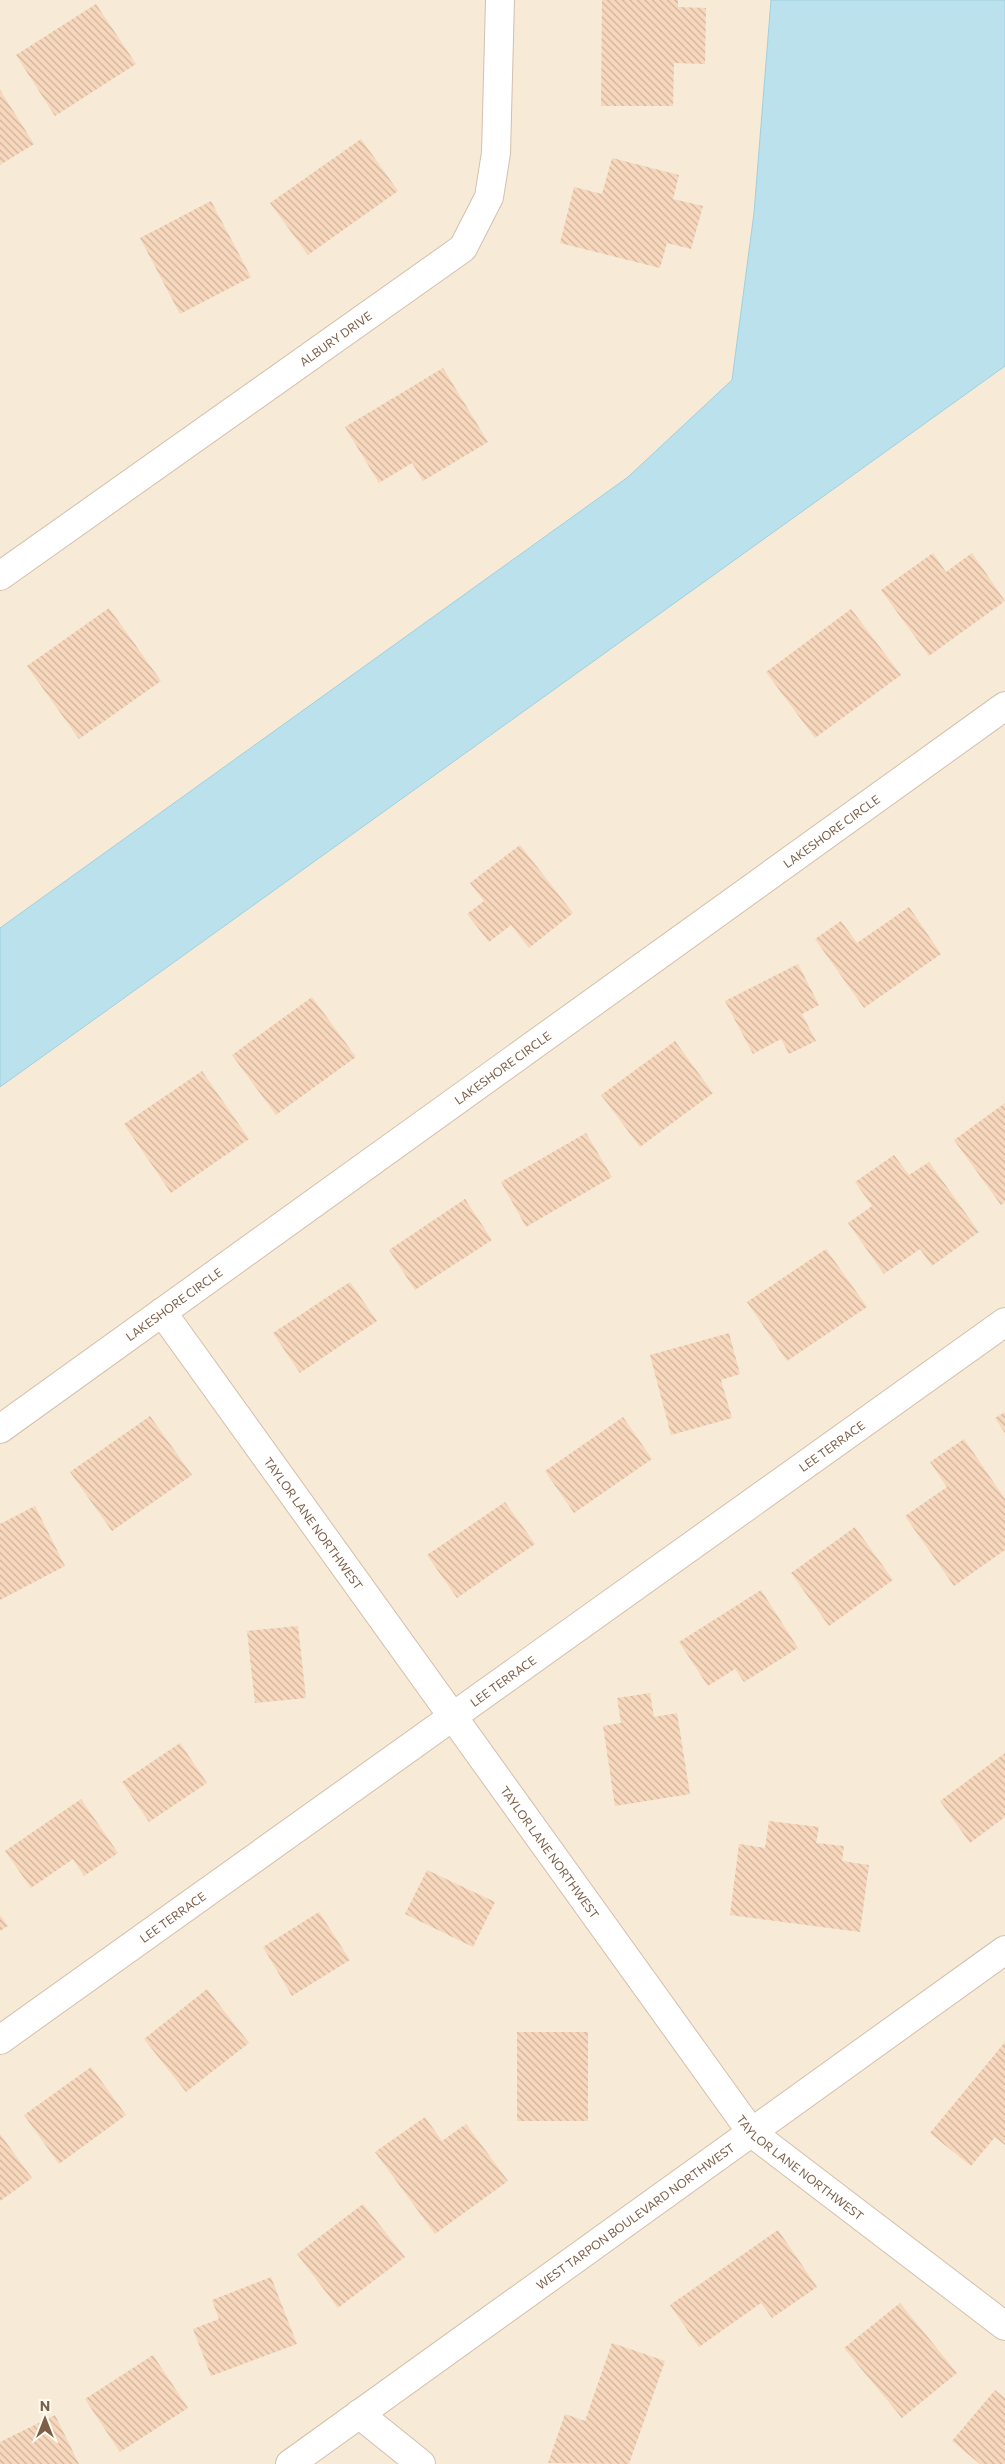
<svg xmlns="http://www.w3.org/2000/svg" width="1005" height="2464" font-family="Commissioner,sans-serif">
  <defs>
    <pattern id="building-back-hatch" width="6" height="6" patternUnits="userSpaceOnUse" patternTransform="scale(1.25)"><rect width="6" height="6" fill="#f7d8bd"/><path d="M-1 5l2 2M0 0l6 6M5-1l2 2" fill="none" stroke="#cdb29c"/></pattern>
  </defs>
  <rect width="100%" height="100%" fill="#fff8e9"/>
  <g fill="#f7ead6">
    <path d="M0,0H771L754,213L732,380L628,477L0,928Z"/>
    <path d="M1005,366V2464H0V1087Z"/>
  </g>
  <path fill="#bae1ec" stroke="#9ed0df" d="M771,0H1005V366L0,1087V928L628,477L732,380L754,213Z"/>
  <g fill="url(#building-back-hatch)">
    <path d="M602,0H678V7L706,8L705,64L674,63L673,106H601Z"/>
    <path d="M96,4L136,64L55,116L16,55Z"/>
    <path d="M0,90L34,144L0,165Z"/>
    <path d="M361,139L398,191L308,255L270,203Z"/>
    <path d="M612,158L679,175L673,199L703,206L691,249L667,243L660,268L560,243L574,187L602,194Z"/>
    <path d="M211,201L251,277L180,314L140,238Z"/>
    <path d="M443,368L488,442L423,481L412,463L379,483L345,427Z"/>
    <path d="M933,553L946,572L972,553L1005,601L929,656L881,590Z"/>
    <path d="M109,608L161,681L79,739L27,666Z"/>
    <path d="M851,609L901,675L815,738L766,672Z"/>
    <path d="M520,845L573,913L529,948L511,925L489,942L467,914L484,901L470,883Z"/>
    <path d="M909,907L941,954L864,1008L815,939L841,921L857,943Z"/>
    <path d="M798,964L819,1005L802,1014L816,1041L789,1054L781,1039L753,1054L725,1001Z"/>
    <path d="M312,997L356,1057L276,1115L232,1055Z"/>
    <path d="M675,1041L713,1093L640,1147L601,1095Z"/>
    <path d="M202,1071L249,1139L171,1193L124,1124Z"/>
    <path d="M1005,1103V1202L1001,1205L954,1140Z"/>
    <path d="M586,1133L612,1177L526,1227L501,1182Z"/>
    <path d="M894,1155L909,1175L929,1162L979,1232L932,1266L920,1249L884,1274L848,1223L872,1206L855,1182Z"/>
    <path d="M465,1199L492,1240L415,1290L389,1250Z"/>
    <path d="M826,1249L867,1307L787,1361L747,1302Z"/>
    <path d="M350,1282L377,1321L300,1373L273,1333Z"/>
    <path d="M729,1333L740,1374L721,1380L732,1418L671,1435L650,1355Z"/>
    <path d="M1005,1412V1433L995,1418Z"/>
    <path d="M150,1416L192,1475L112,1531L70,1472Z"/>
    <path d="M623,1417L652,1459L574,1513L545,1471Z"/>
    <path d="M964,1439L1005,1499V1550L954,1586L905,1516L947,1487L930,1462Z"/>
    <path d="M505,1502L535,1544L457,1598L427,1555Z"/>
    <path d="M35,1506L65,1566L0,1600V1524Z"/>
    <path d="M855,1527L893,1580L829,1626L791,1573Z"/>
    <path d="M761,1590L798,1648L744,1682L735,1669L708,1686L679,1642Z"/>
    <path d="M298,1626L306,1698L255,1703L247,1631Z"/>
    <path d="M650,1693L654,1717L677,1713L690,1794L615,1806L603,1726L621,1723L617,1698Z"/>
    <path d="M180,1743L207,1783L149,1822L122,1782Z"/>
    <path d="M1005,1753V1817L970,1843L940,1801Z"/>
    <path d="M81,1799L118,1853L84,1876L73,1859L31,1888L5,1851Z"/>
    <path d="M769,1821L819,1827L816,1843L844,1846L842,1861L869,1865L860,1932L730,1915L739,1844L765,1848Z"/>
    <path d="M427,1870L495,1902L473,1947L405,1914Z"/>
    <path d="M319,1912L350,1960L292,1996L263,1947Z"/>
    <path d="M0,1915L8,1926L0,1931Z"/>
    <path d="M207,1989L249,2043L186,2092L144,2039Z"/>
    <rect x="517" y="2032" width="71" height="89"/>
    <path d="M1005,2042V2145L995,2137L971,2166L930,2133Z"/>
    <path d="M91,2067L126,2115L59,2164L24,2115Z"/>
    <path d="M425,2117L442,2141L466,2124L508,2181L435,2234L375,2152Z"/>
    <path d="M0,2134L32,2178L0,2201Z"/>
    <path d="M363,2204L405,2257L338,2308L297,2254Z"/>
    <path d="M778,2230L817,2287L772,2318L761,2303L699,2347L670,2305Z"/>
    <path d="M271,2277L297,2344L211,2376L193,2329L219,2319L212,2300Z"/>
    <path d="M900,2303L957,2373L902,2418L844,2348Z"/>
    <path d="M612,2343L665,2361L629,2464L548,2463L565,2414L585,2421Z"/>
    <path d="M153,2355L188,2408L120,2452L85,2399Z"/>
    <path d="M995,2390L1005,2398V2464H980L952,2441Z"/>
    <path d="M55,2415L79,2464H0V2442Z"/>
  </g>
  <g fill="none" stroke-linecap="round" stroke-linejoin="round">
    <g stroke="#d3c0ac" stroke-width="30">
      <g id="minor">
        <path id="s1" d="M0,576L463,248L489,197L496,153L500,0"/>
        <path id="s2" d="M162,1312L752,2133L1005,2326"/>
        <path id="s3" d="M0,1429L1005,706"/>
        <path id="s4" d="M0,2040L1005,1322"/>
        <path d="M359,2414L421,2464"/>
        <path id="s5" d="M290,2464L1005,1950"/>
      </g>
    </g>
    <use href="#minor" stroke="#fff" stroke-width="28"/>
  </g>
  <g text-anchor="middle" dominant-baseline="central" stroke-width="5" stroke-linejoin="round" paint-order="stroke">
    <g font-size="12" fill="#7d5f48" stroke="#fffbf1">
      <text stroke="none"><textPath href="#s1" startOffset="411">ALBURY DRIVE</textPath></text>
      <text stroke="none"><textPath href="#s3" startOffset="1024">LAKESHORE CIRCLE</textPath></text>
      <text stroke="none"><textPath href="#s3" startOffset="619">LAKESHORE CIRCLE</textPath></text>
      <text stroke="none"><textPath href="#s3" startOffset="214">LAKESHORE CIRCLE</textPath></text>
      <text stroke="none"><textPath href="#s4" startOffset="1022">LEE TERRACE</textPath></text>
      <text stroke="none"><textPath href="#s2" startOffset="260">TAYLOR LANE NORTHWEST</textPath></text>
      <text stroke="none"><textPath href="#s4" startOffset="618">LEE TERRACE</textPath></text>
      <text stroke="none"><textPath href="#s2" startOffset="665">TAYLOR LANE NORTHWEST</textPath></text>
      <text stroke="none"><textPath href="#s4" startOffset="212">LEE TERRACE</textPath></text>
      <text stroke="none"><textPath href="#s2" startOffset="1070">TAYLOR LANE NORTHWEST</textPath></text>
      <text stroke="none"><textPath href="#s5" startOffset="425">WEST TARPON BOULEVARD NORTHWEST</textPath></text>
    </g>
  </g>
  <g transform="translate(45 2419)" stroke="#fffbf1" stroke-width="4" paint-order="stroke">
  <path d="M0-4L9 19L0 12L-9 19Z" fill="#7d5f48"/>
  <text y="-8" font-size="14" font-weight="bold" text-anchor="middle" fill="#7d5f48">N</text>
  </g>
</svg>
